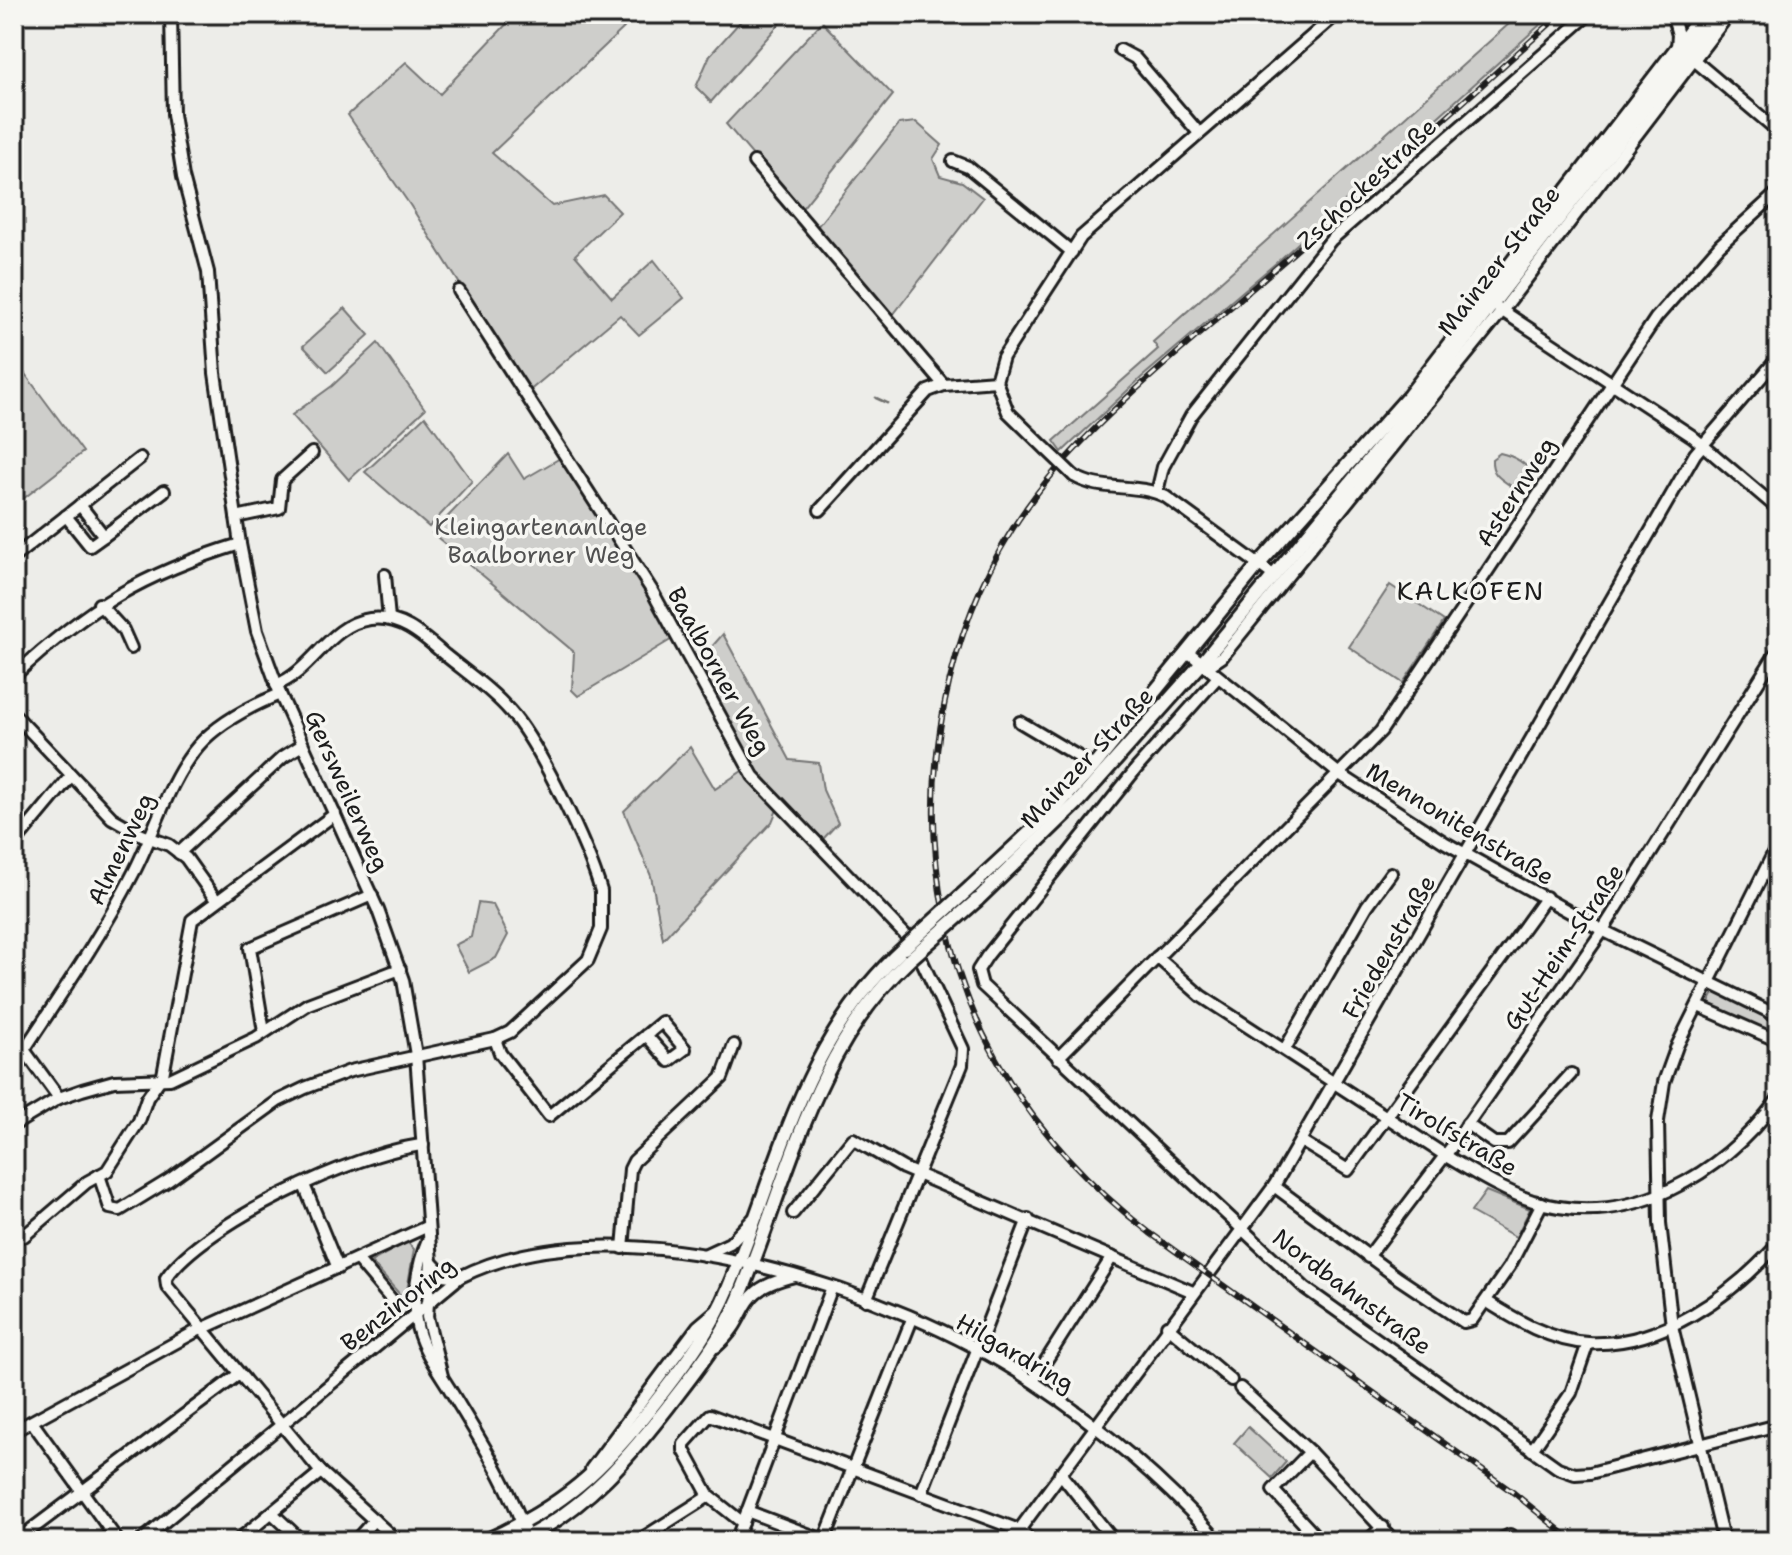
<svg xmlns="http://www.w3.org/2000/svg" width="1792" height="1555" font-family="'Shantell Sans',sans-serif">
  <rect width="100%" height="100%" fill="#edede9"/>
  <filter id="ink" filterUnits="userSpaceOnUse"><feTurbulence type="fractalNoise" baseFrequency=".0125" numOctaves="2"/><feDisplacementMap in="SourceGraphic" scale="16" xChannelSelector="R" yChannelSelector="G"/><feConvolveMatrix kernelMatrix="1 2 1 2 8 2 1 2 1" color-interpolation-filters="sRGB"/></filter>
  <g filter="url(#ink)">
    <g fill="#cececb" stroke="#757574" stroke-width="2">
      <path d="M516,14H611L624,28L492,153L552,206L604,195L620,212L575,255L612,298L654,260L684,298L639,335L620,315L528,392L410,205L348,115L406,62L440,94Z"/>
      <path d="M747,14H788L711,102L696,87L710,55Z"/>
      <path d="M1520,14H1552L1276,263L1142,377L1062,452L1054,441L1158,349L1153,342Z"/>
      <path d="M822,22L893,95L800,211L726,124Z"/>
      <path d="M916,122L942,145L933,159L940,176L962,182L983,198L893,315L819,234L817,227L899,124Z"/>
      <path d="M345,308L369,335L328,372L303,346Z"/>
      <path d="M378,343L425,409L349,480L292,415L332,386Z"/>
      <path d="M14,359L83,452L14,506Z"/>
      <path d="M425,416L472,481L429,527L365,472Z"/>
      <path d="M1500,453C1514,456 1526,463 1533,475L1530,485L1514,488C1501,479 1491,475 1492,459Z"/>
      <path d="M508,454L524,479L562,457L648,590L674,638L578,696L572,690L574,652L432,533Z"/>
      <path d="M1390,585L1444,621L1403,683L1349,647Z"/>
      <path d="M723,634L790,760L819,763L823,790L838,823L823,839L788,808L747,761L695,666Z"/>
      <path d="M690,747L715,789L745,769L778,807L772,822L663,939L651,876L624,811Z"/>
      <path d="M478,903L493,905L508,935L496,958L469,972L455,945L471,937Z"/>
      <path d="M1715,991L1778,1020V1036L1708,1005Z"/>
      <path d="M1486,1191L1530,1209L1516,1237L1471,1212Z"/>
      <path d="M407,1242L414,1249L404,1308L400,1301L403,1298L371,1262Z"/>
      <path d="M1248,1427L1286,1462L1272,1478L1234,1443Z"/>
    </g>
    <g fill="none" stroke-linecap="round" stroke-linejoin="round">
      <path stroke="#6f6f6d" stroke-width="3" d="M876,398L887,403"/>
      <g stroke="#1c1c1c" stroke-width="16">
        <g id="minor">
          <path d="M171,14L173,114L183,177L208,272L215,373L240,544L257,631L280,694L378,910L403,980L416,1055L431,1262L427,1317L442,1376"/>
          <path d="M1672,14L1678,35L1677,47"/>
          <path d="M1673,14H1694"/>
          <path d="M1120,50L1135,58L1199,133"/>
          <path d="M1694,60L1778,131"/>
          <path d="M953,161L968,167L1072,252"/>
          <path d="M754,162L944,385"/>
          <path d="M459,291L651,589L753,776L914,944L963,1049L962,1065L866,1300"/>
          <path d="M1498,308L1692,436L1778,509"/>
          <path d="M1046,449L1008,412L996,381L1003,357L1081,237L1337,14"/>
          <path d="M1074,476C1102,493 1137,482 1166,497L1273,575"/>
          <path d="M1157,492L1163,467L1191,416L1331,240L1589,14"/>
          <path d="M80,505L104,536L164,491"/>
          <path d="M820,510L928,391L944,385L996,381"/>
          <path d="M66,516L90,546L104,536"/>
          <path d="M236,517L279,508L282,480L312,453"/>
          <path d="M14,557L140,458"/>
          <path d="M385,575L389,619"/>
          <path d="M99,604L123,630L131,648"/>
          <path d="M1188,652L1338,773L1444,842L1602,930L1778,1016"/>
          <path d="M1207,667L1222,657L1502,311L1729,14"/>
          <path d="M14,676C88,607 142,574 240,544"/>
          <path d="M1218,677L1136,769L987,956L978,970L982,985L1305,1288L1558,1468L1575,1474L1590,1473L1778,1425"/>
          <path d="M14,714L112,818L142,835L169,845L186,858L216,900"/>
          <path d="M1020,722L1094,766"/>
          <path d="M14,844L70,777"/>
          <path d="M179,853L283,757L302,745"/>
          <path d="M1157,957L1201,996L1451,1159C1478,1175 1504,1191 1533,1201C1630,1231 1722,1174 1778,1099"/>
          <path d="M1698,1006L1778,1041"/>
          <path d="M264,1032L250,948L372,895"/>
          <path d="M14,1036L59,1098"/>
          <path d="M495,1039L500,1053L549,1116L662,1022L685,1049L669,1061L646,1035"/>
          <path d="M1285,1049L1367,906L1391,873"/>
          <path d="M24,1050C63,991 102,935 134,872C155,832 168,781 198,746C219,722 251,706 280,694"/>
          <path d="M1058,1058L1381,731L1656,318L1720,245L1778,192"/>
          <path d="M1467,1124L1494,1143H1508L1571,1074"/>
          <path d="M14,1125L59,1098L82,1090L114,1081L170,1079L256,1038L308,1004L400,969"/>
          <path d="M1301,1141L1348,1170L1546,897"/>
          <path d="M99,1175L110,1208L120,1210L169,1180L278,1101L305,1088L350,1071L495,1039L510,1032L588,960L601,929V891C588,847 540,745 510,711C491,689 467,673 445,655C423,636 401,615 370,619C328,625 313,671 276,685"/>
          <path d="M304,1185L338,1268"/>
          <path d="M1274,1186L1398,1278L1464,1322L1472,1320L1509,1267L1542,1203"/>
          <path d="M793,1213L853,1139L903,1168L1193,1292"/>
          <path d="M24,1236L87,1182L107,1171L139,1121L147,1098L163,1075L192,920L335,814"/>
          <path d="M427,1242C418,1263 412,1299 416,1321C420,1346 436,1367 449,1388C478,1437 511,1486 528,1541"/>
          <path d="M623,1248L630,1169L634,1161L722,1078L734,1045"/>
          <path d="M704,1255L730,1243L753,1219"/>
          <path d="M1368,1257L1450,1149L1599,936L1778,650"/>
          <path d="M357,1259L396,1305"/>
          <path d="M431,1262L443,1275L460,1277"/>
          <path d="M1776,1297L1775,1312L1778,1311"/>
          <path d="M1486,1301C1516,1320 1551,1341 1588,1343C1661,1347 1731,1296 1778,1244"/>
          <path d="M1167,1326L1231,1380"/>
          <path d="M716,1347C755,1313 731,1291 795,1276"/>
          <path d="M1033,1381L1112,1257"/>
          <path d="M1240,1388L1310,1452L1394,1541"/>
          <path d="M32,1422L118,1541"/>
          <path d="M14,1431L195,1332L426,1227"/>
          <path d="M1532,1450L1571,1393L1588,1343"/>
          <path d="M1310,1452L1273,1490L1320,1541"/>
          <path d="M591,1469L698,1326L717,1310"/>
          <path d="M1060,1473L1114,1541"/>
          <path d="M921,1494L1028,1219"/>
          <path d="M747,1511L826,1541"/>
          <path d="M272,1513L302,1541"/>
          <path d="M743,1523L709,1496L684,1450V1444L710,1415L1019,1530L1032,1541"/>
          <path d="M1722,1535L1672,1326L1660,1223L1658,1121L1664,1082L1677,1046L1778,844"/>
          <path d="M16,1541L239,1374"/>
          <path d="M141,1541L460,1277C619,1197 896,1290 1035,1383C1102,1428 1165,1481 1218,1541"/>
          <path d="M237,1541L321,1472"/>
          <path d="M355,1541L374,1520"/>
          <path d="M397,1541L321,1472L167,1286L166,1278C204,1223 356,1152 423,1145"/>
          <path d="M638,1541L709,1496"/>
          <path d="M736,1541L832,1287"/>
          <path d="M824,1541L912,1319"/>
          <path d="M1011,1541L1274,1186L1695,454L1778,358"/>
          <path d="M1367,1541L1383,1527"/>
          <path d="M1498,1541L1510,1535"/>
        </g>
      </g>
      <g stroke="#1c1c1c" stroke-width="18">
        <g id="major">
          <path d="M971,887L1053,811L1094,766L1259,564L1409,396L1703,14"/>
          <path d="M977,900L1079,801L1202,663L1416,403L1717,14"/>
          <path d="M485,1541C572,1503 611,1461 667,1387C691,1356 713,1325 728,1289C780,1166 800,1043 904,948"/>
          <path d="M519,1541C587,1509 632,1454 677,1395C701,1364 724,1334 739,1298C788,1181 812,1050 909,960"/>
          <path d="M1761,1541L1778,1537"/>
        </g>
      </g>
      <use href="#minor" stroke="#f6f6f2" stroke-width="10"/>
      <use href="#major" stroke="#f6f6f2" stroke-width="12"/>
      <g stroke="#1c1c1c" stroke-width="6">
        <path id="rail" d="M1561,14C1467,98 1373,184 1277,267C1202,333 1121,396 1055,471C952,591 914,762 944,915C970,1048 1044,1151 1150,1233L1514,1493L1573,1541"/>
      </g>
      <use href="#rail" stroke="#f6f6f2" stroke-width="3" stroke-dasharray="9" stroke-linecap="butt"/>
      <g stroke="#1c1c1c" stroke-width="16" stroke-linecap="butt">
        <path id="minor-bridge" d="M1046,449L1074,476"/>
      </g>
      <g stroke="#1c1c1c" stroke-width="18" stroke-linecap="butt">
        <g id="major-bridge">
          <path d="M904,948L971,887"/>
          <path d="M909,960L977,900"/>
        </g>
      </g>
      <use href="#minor-bridge" stroke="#f6f6f2" stroke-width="10"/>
      <use href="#major-bridge" stroke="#f6f6f2" stroke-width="12"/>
    </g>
  </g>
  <g text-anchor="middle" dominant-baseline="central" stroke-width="7" stroke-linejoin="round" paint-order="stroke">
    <g font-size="24" fill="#1c1c1c" stroke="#f6f6f2">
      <text transform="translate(1367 184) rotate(-43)">Zschockestraße</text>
      <text transform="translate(1499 261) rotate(-52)">Mainzer Straße</text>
      <text transform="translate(1516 492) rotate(-57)">Asternweg</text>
      <text transform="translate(719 671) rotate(61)">Baalborner Weg</text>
      <text transform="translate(1087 758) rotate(-47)">Mainzer Straße</text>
      <text transform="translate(347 791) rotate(66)">Gersweilerweg</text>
      <text transform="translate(1460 824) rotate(31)">Mennonitenstraße</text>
      <text transform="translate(121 849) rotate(-64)">Almenweg</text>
      <text transform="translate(1389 947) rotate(-60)">Friedenstraße</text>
      <text transform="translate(1564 947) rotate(-56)">Gut-Heim-Straße</text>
      <text transform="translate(1457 1135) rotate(31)">Tirolfstraße</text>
      <text transform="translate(1352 1292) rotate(37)">Nordbahnstraße</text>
      <text transform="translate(398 1304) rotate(-38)">Benzinoring</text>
      <text transform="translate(1015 1353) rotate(30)">Hilgardring</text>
    </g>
    <g font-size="24" fill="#515151" stroke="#f6f6f2">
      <text x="541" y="527">Kleingartenanlage<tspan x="541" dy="28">Baalborner Weg</tspan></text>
    </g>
    <g font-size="26" letter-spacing="2" fill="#1c1c1c" stroke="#f6f6f2">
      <text x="1471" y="590">KALKOFEN</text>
    </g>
  </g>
  <rect width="1792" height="1555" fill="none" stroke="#f6f6f2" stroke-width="48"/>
  <rect x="24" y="24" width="1744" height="1507" fill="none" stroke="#1c1c1c" stroke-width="3" filter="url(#ink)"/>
</svg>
